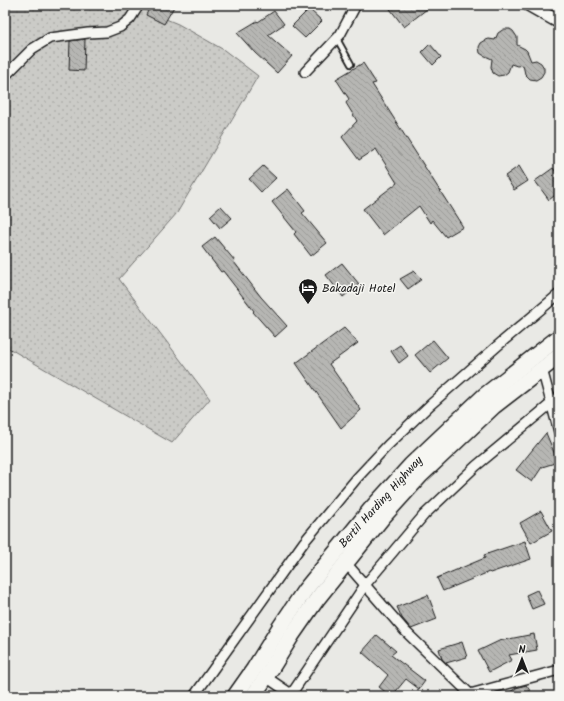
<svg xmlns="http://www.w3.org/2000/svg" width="564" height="701" font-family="Kalam,sans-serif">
  <defs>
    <pattern id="grass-dots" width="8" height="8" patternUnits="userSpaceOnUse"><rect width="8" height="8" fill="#cbcbc7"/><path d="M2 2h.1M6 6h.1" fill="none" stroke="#aeaeaa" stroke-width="1.8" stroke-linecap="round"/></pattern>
    <pattern id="building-back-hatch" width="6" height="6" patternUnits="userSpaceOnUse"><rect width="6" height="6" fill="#b6b6b3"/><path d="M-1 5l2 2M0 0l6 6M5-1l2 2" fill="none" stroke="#9c9c99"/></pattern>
  </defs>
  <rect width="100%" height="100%" fill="#e9e9e5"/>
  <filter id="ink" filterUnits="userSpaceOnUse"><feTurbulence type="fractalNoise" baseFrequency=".025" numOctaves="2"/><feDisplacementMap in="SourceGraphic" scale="8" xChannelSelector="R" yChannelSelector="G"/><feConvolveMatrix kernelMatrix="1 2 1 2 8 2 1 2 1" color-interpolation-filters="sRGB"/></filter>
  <g filter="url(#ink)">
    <path fill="url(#grass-dots)" stroke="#747472" d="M5,5H132L178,24L224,50L258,76L177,213L119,279L210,399L172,443L5,346Z"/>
    <g fill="url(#building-back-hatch)" stroke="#1c1c1c">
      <path d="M151,5H175L164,24L146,15Z"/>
      <path d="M387,5H432L404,27Z"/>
      <path d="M309,9L322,21L305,38L292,26Z"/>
      <path d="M274,11L284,24L268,35L292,56L277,73L255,53L237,33L257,21L258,22Z"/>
      <path d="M504,29H510L513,31L517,37V45L525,49L527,51L531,61L536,60L541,63L544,68V72L541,77L536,80L530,79L525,74L523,65L517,66L511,64L508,72L504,75L498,76L493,73L491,67L492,59L483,55L480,53L479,47L481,43L486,40L489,39L495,40L498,33Z"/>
      <path d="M85,39L84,71L69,70L70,41Z"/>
      <path d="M430,44L441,57L433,65L422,52Z"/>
      <path d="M363,63L376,83L372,84L463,227L446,237L432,220L430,223L419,206L383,235L363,209L397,183L376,149L359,160L342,137L357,121L346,103L349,99L336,79Z"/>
      <path d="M263,166L276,178L261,192L249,179Z"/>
      <path d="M519,166L528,181L514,190L505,176Z"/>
      <path d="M553,168L559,176V192L549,200L535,181Z"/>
      <path d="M288,189L305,211L302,213L327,243L311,256L294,234L296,232L272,202Z"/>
      <path d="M221,206L232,218L220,228L210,216Z"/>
      <path d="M215,237L235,261L234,262L261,297L287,326L275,337L253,312L254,311L223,271L221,272L202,247Z"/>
      <path d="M342,263L359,284L343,297L326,275Z"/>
      <path d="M414,271L422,279L408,289L400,279Z"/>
      <path d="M344,328L358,343L329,364L361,410L341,428L296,363Z"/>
      <path d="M433,340L448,358L430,373L415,355Z"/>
      <path d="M400,345L408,356L399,363L391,351Z"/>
      <path d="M546,433L558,462L542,467L532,482L516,470Z"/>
      <path d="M541,511L552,531L531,543L520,523Z"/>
      <path d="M525,541L531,559L490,573L489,572L443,591L437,578L485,558L484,555Z"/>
      <path d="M537,590L544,604L532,609L526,595Z"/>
      <path d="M428,595L437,619L411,629L402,618L397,607Z"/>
      <path d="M534,634L537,650L509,655L512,660L489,672L478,651L499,641Z"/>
      <path d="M377,635L396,651L391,655L425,681L419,689L406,679L392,696H390L379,687L388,675L362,652Z"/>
      <path d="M462,642L467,657L446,663L442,659L439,649Z"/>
      <path d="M526,685L534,696H504L516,688Z"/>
    </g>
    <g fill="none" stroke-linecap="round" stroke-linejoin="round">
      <g stroke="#1c1c1c" stroke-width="8">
        <path id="service" d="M337,39L351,64"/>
      </g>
      <g stroke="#1c1c1c" stroke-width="12">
        <g id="minor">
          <path d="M305,72L340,35L356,5"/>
          <path d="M5,76L32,49L50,38L88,33L107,32L120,27L130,19L139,5"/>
          <path d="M542,369L559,432"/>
          <path d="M346,563L405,631L472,696"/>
          <path d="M266,677L294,696"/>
          <path d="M470,694L559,670"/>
          <path d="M194,696L304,542L357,478L388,445L430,405L503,341L559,294"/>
          <path d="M290,696L365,585L424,515L476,466L559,397"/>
        </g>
      </g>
      <g stroke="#1c1c1c" stroke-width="15">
        <path id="tertiary" d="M529,5L559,22"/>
      </g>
      <g stroke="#1c1c1c" stroke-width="18">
        <g id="primary">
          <path d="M235,696L254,669L280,627L305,590L371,509L411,465L484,396L559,337"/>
          <path d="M253,696L266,677L292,635L317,599L382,518L421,475L494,406L559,356"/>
        </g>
      </g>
      <use href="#service" stroke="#f6f6f2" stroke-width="4.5"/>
      <use href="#minor" stroke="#f6f6f2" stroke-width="9"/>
      <use href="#tertiary" stroke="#f6f6f2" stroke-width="12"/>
      <use href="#primary" stroke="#f6f6f2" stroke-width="15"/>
    </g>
  </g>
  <defs>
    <g id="hotel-pin" transform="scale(1)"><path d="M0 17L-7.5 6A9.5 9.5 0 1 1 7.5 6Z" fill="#1c1c1c" stroke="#f6f6f2"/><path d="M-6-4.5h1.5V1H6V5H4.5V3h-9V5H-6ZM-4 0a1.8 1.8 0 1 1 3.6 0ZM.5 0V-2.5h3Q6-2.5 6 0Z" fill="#fff"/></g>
  </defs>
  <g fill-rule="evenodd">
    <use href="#hotel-pin" x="308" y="288"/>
  </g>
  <g text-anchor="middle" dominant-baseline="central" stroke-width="3" stroke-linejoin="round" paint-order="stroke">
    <g font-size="12" fill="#1c1c1c" stroke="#f6f6f2" text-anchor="start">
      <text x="322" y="288">Bakadaji Hotel</text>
    </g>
    <g font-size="12" fill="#1c1c1c" stroke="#f6f6f2">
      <text transform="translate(381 502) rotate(-48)">Bertil Harding Highway</text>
    </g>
  </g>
  <rect width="564" height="701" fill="none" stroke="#f6f6f2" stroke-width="20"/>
  <rect x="10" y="10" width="544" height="681" fill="none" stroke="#1c1c1c" stroke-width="1.5" filter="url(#ink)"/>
  <g transform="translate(522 659)" stroke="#f6f6f2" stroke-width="3" paint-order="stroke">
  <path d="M0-3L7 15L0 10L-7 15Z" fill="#1c1c1c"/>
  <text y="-6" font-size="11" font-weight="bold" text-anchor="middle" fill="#1c1c1c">N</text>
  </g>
</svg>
